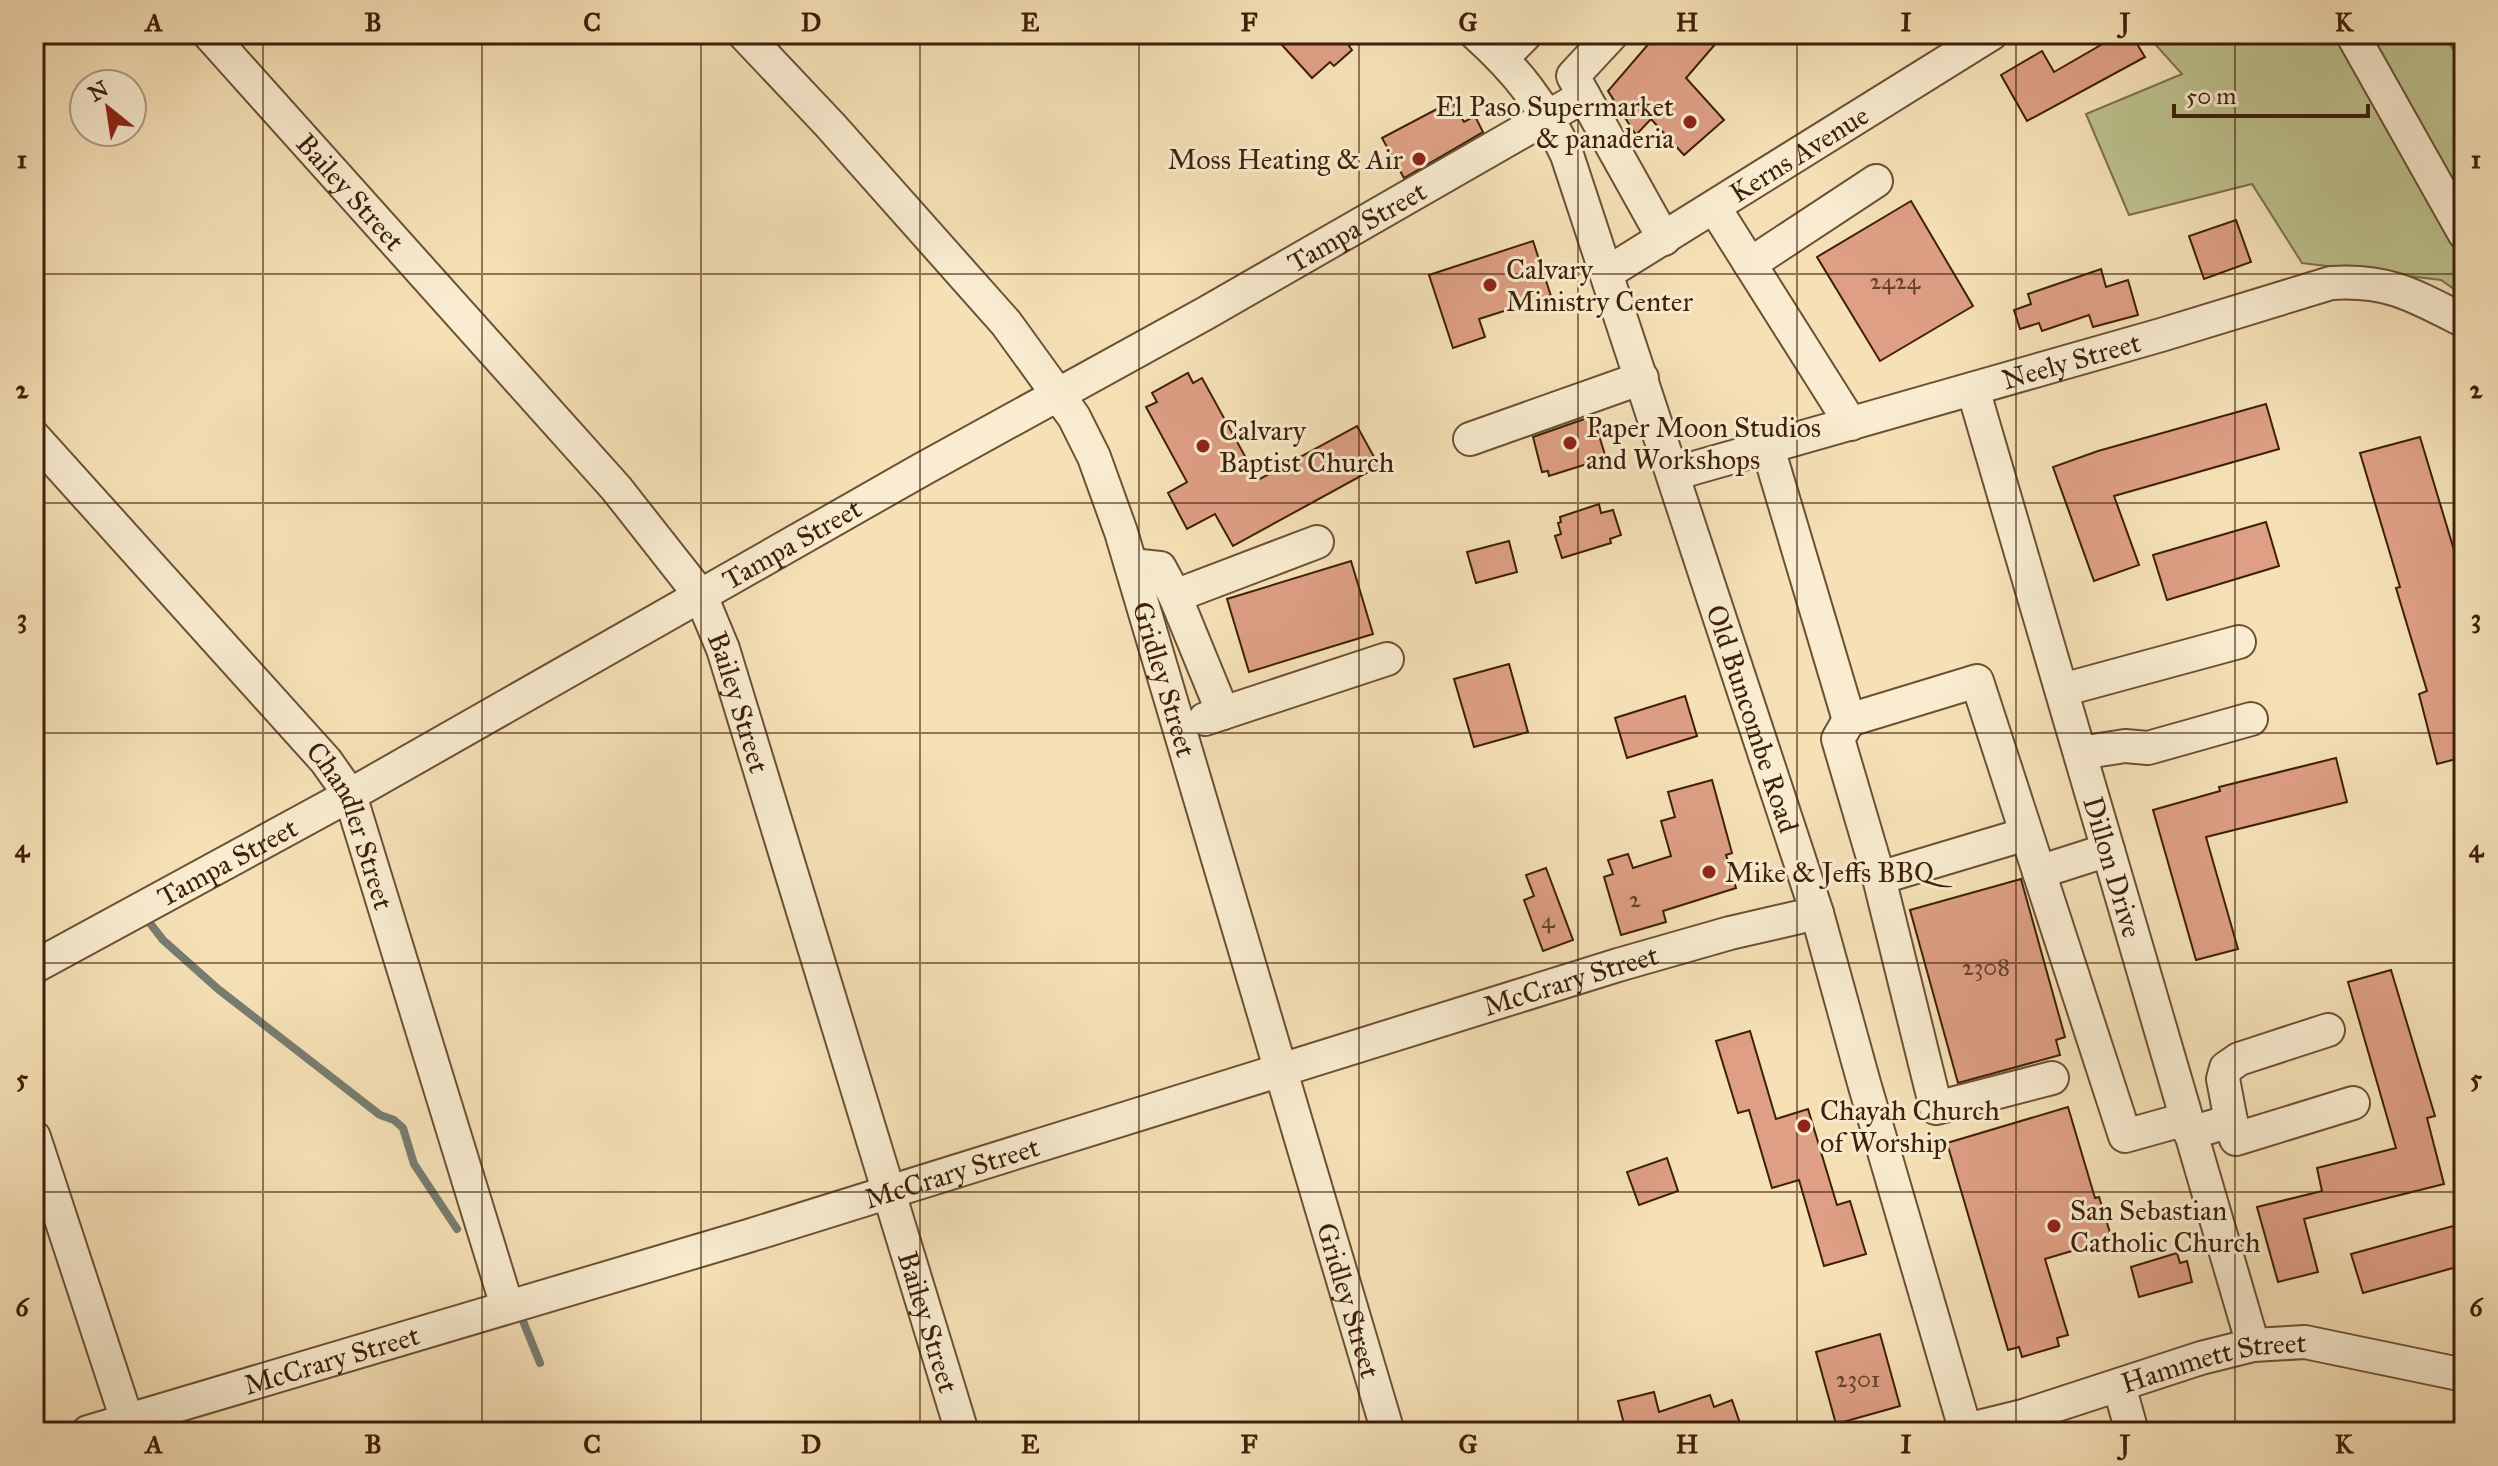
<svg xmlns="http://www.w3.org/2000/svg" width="2498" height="1466" font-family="'IM FELL Great Primer',serif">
  <rect width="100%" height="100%" fill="#f6e1b7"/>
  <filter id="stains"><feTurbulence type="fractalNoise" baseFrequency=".0025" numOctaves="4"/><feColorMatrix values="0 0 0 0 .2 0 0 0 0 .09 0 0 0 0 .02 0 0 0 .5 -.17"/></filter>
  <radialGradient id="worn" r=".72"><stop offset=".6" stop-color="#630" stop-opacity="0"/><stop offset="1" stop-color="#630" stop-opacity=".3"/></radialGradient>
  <path fill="#bdc28e" stroke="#7e704b" stroke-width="2" d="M2146,34H2443L2464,66V296L2441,280L2302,263L2252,184L2129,215L2086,114L2182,74Z"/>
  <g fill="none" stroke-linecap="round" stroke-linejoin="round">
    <g stroke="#787d70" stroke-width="8">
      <path d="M149,922L163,940L218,989L380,1115L394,1120L403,1128L414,1164L457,1229"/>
      <path d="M523,1321L540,1363"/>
    </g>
  </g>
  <g fill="#de9f84" stroke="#3e1f08" stroke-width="2">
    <path d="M1295,34H1363L1349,46L1352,50L1334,66L1330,62L1312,78L1282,45Z"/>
    <path d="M1657,34H1724L1686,78L1724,120L1684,155L1651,119L1636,135L1608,91Z"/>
    <path d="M2120,34H2131L2145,57L2027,121L2001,75L2042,51L2054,72Z"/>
    <path d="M1452,101L1464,122L1475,116L1483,132L1404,178L1382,138Z"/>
    <path d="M1911,201L1973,306L1880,361L1817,257Z"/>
    <path d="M2236,220L2251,262L2204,279L2189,236Z"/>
    <path d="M1533,241L1551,296L1479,319L1485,337L1453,348L1429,275Z"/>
    <path d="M2101,269L2106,287L2128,280L2138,315L2093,327L2089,315L2042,331L2039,323L2020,329L2014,310L2031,304L2028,294Z"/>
    <path d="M1188,373L1193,383L1202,378L1258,480L1357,426L1379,466L1233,546L1215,514L1187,529L1168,493L1187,482L1146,407L1157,402L1152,393Z"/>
    <path d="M2266,404L2279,449L2114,496L2139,565L2094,581L2053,467L2098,451Z"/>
    <path d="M1593,416L1606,458L1549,476L1548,471L1542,472L1533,437Z"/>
    <path d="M2420,437L2460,570L2464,569V757L2437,764L2419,694L2427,691L2396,588L2400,587L2360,453Z"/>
    <path d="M1599,504L1601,513L1613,510L1621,535L1610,539L1611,543L1562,558L1555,536L1561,534L1558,523L1561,522L1560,517Z"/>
    <path d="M2266,522L2279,566L2167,600L2153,555Z"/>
    <path d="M1509,541L1517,572L1476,583L1467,552Z"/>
    <path d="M1351,561L1373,634L1249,672L1227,599Z"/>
    <path d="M1509,664L1528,732L1474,747L1454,679Z"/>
    <path d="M1685,696L1697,736L1627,758L1615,718Z"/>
    <path d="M2336,758L2347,802L2206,837L2238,949L2196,960L2153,810L2220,791L2219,787Z"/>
    <path d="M1712,780L1732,853L1726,855L1736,888L1663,911L1666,922L1621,935L1604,877L1613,874L1608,860L1628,854L1633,868L1671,856L1661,821L1675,817L1668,792Z"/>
    <path d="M1546,868L1573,940L1543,951L1524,900L1534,896L1526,875Z"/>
    <path d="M2021,879L2065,1037L2056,1040L2060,1055L1958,1083L1910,910Z"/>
    <path d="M2391,970L2435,1116L2427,1118L2444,1184L2304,1219L2318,1272L2278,1282L2257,1207L2322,1191L2317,1168L2396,1148L2348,982Z"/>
    <path d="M1750,1031L1776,1119L1808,1109L1837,1205L1850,1201L1866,1254L1824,1266L1799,1180L1772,1188L1749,1110L1738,1113L1716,1041Z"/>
    <path d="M2068,1107L2095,1198L2099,1197L2112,1239L2045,1259L2068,1335L2057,1338L2059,1346L2022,1357L2019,1347L2008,1350L1947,1143Z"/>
    <path d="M1667,1158L1678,1191L1639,1205L1627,1172Z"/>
    <path d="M2464,1223V1265L2363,1293L2351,1254Z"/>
    <path d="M2177,1253L2180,1263L2187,1261L2192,1282L2139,1297L2131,1267Z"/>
    <path d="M1880,1334L1900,1406L1836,1424L1816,1352Z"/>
    <path d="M1654,1392L1659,1412L1710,1395L1714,1407L1732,1400L1743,1432H1613L1612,1429L1624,1424L1618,1401Z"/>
  </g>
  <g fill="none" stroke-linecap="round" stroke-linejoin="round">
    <g stroke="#6c5034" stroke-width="36">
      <g id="minor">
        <path id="s1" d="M209,34L616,488L701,596L723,649L962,1432"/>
        <path id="s2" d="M744,34L830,125L1006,323L1074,417L1094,457L1121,532L1388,1432"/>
        <path id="s3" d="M1476,34C1518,72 1543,104 1567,155L1817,913L1864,1083L1966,1432"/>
        <path d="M1612,34L1573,76L1664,239"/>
        <path d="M2352,34L2464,233"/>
        <path d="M1502,58L1526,34"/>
        <path d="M1714,207L1851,424"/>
        <path d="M1750,264L1876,181"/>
        <path id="s4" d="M1607,273L1991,34"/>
        <path id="s5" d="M1973,389L2253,1345"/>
        <path id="s6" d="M34,437L326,761L350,795L507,1306"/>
        <path d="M1470,439L1642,378"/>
        <path d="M1768,448L1849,720L1977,681L2039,872"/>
        <path id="s7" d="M1673,474L2161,335L2331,283C2388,279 2415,296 2464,321"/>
        <path d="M1131,565L1160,568L1175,596"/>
        <path d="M2062,690L2239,642"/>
        <path d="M1223,713L1175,596L1317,542"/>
        <path d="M1205,719L1387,659"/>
        <path d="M1849,720L1838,739L1879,878L1936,1108L2052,1078"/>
        <path d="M2080,753L2125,746L2148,748L2251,719"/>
        <path d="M2108,850L2039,872L2125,1136L2186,1119"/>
        <path d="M1879,878L2026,834"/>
        <path id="s8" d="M34,967L350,795L921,470L1206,313L1584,96"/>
        <path d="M2231,1121L2223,1079L2226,1068L2239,1059L2328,1030"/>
        <path d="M2190,1133L2231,1121L2236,1139L2353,1103"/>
        <path d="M34,1137L127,1420"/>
        <path d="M2119,1385L2132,1432"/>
        <path id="s9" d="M88,1432L748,1236L1618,965L1730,933L1817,913"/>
        <path id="s10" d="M1958,1432L2023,1416L2201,1358L2253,1345L2305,1342L2464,1375"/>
      </g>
    </g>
    <use href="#minor" stroke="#f9ecd0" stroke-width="32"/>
  </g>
  <path fill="none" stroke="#3e1f08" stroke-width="2" stroke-opacity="0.55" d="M263,34V1432M482,34V1432M701,34V1432M920,34V1432M1139,34V1432M1359,34V1432M1578,34V1432M1797,34V1432M2016,34V1432M2235,34V1432M34,274H2464M34,503H2464M34,733H2464M34,963H2464M34,1192H2464"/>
  <g fill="#8f2418" stroke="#f9ecd0" stroke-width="3">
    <circle cx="1690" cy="122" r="8"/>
    <circle cx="1419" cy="159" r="8"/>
    <circle cx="1490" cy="285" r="8"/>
    <circle cx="1570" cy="443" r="8"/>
    <circle cx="1203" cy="446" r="8"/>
    <circle cx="1709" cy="872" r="8"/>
    <circle cx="1804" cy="1126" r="8"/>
    <circle cx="2054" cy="1226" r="8"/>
  </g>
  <g text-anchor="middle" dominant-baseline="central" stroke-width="6" stroke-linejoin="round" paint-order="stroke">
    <g font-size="24" fill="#663f27">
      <text x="1895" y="281">2424</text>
      <text x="1635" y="899">2</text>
      <text x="1548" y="920">4</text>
      <text x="1986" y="967">2308</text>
      <text x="1858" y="1379">2301</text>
    </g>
    <g font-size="28" fill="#3e1f08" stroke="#f9ecd0" text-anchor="start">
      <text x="1674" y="106" text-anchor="end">El Paso Supermarket<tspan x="1674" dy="32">&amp; panaderia</tspan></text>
      <text x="1403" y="159" text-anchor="end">Moss Heating &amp; Air</text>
      <text x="1506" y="269">Calvary<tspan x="1506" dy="32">Ministry Center</tspan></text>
      <text x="1586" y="427">Paper Moon Studios<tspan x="1586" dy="32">and Workshops</tspan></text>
      <text x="1219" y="430">Calvary<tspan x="1219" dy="32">Baptist Church</tspan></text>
      <text x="1725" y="872">Mike &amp; Jeffs BBQ</text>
      <text x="1820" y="1110">Chayah Church<tspan x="1820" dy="32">of Worship</tspan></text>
      <text x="2070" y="1210">San Sebastian<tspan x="2070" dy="32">Catholic Church</tspan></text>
    </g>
    <g font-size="28" fill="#3e1f08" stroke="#f9ecd0">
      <text stroke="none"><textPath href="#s4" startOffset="226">Kerns Avenue</textPath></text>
      <text stroke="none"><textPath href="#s1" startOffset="212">Bailey Street</textPath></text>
      <text stroke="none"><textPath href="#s8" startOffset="1516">Tampa Street</textPath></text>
      <text stroke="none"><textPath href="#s7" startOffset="414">Neely Street</textPath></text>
      <text stroke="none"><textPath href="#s8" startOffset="868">Tampa Street</textPath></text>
      <text stroke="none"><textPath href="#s2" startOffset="784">Gridley Street</textPath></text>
      <text stroke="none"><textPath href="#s1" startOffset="860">Bailey Street</textPath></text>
      <text stroke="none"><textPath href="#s3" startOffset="746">Old Buncombe Road</textPath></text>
      <text stroke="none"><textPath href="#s6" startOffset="506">Chandler Street</textPath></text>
      <text stroke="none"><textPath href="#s8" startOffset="220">Tampa Street</textPath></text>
      <text stroke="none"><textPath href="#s5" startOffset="498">Dillon Drive</textPath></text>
      <text stroke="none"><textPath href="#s9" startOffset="1550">McCrary Street</textPath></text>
      <text stroke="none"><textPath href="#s9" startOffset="902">McCrary Street</textPath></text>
      <text stroke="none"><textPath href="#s2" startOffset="1432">Gridley Street</textPath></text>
      <text stroke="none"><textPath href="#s1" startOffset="1508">Bailey Street</textPath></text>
      <text stroke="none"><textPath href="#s9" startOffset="254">McCrary Street</textPath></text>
      <text stroke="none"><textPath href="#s10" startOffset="266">Hammett Street</textPath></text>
    </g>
  </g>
  <rect width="2498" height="1466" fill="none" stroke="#f6e1b7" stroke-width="88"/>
  <g transform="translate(108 108) rotate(330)"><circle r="38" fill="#f9ecd0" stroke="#ae9a80" stroke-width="2"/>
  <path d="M0-6L14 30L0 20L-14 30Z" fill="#8f2418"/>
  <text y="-12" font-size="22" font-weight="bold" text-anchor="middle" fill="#3e1f08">N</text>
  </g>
  <path d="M2174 104v12h194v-12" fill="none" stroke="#3e1f08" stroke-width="4"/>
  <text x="2186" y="104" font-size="24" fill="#3e1f08" stroke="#f9ecd0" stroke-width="6" paint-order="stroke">50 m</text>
  <rect x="44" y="44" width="2410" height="1378" fill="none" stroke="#3e1f08" stroke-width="3"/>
  <g font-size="26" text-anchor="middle" font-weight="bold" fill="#3e1f08">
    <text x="154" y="31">A</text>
    <text x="373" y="31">B</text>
    <text x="592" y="31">C</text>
    <text x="811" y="31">D</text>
    <text x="1030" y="31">E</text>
    <text x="1249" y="31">F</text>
    <text x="1468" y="31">G</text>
    <text x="1687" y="31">H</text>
    <text x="1906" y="31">I</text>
    <text x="2125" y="31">J</text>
    <text x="2344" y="31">K</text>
    <text x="22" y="168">1</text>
    <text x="2476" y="168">1</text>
    <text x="22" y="398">2</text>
    <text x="2476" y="398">2</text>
    <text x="22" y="627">3</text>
    <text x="2476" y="627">3</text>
    <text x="22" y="857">4</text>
    <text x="2476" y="857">4</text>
    <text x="22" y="1087">5</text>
    <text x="2476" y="1087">5</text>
    <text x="22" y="1316">6</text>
    <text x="2476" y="1316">6</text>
    <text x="154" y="1453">A</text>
    <text x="373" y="1453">B</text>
    <text x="592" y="1453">C</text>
    <text x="811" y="1453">D</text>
    <text x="1030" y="1453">E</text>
    <text x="1249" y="1453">F</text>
    <text x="1468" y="1453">G</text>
    <text x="1687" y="1453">H</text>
    <text x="1906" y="1453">I</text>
    <text x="2125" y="1453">J</text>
    <text x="2344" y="1453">K</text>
  </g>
  <rect width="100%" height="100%" filter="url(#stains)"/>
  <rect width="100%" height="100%" fill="url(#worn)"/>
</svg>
